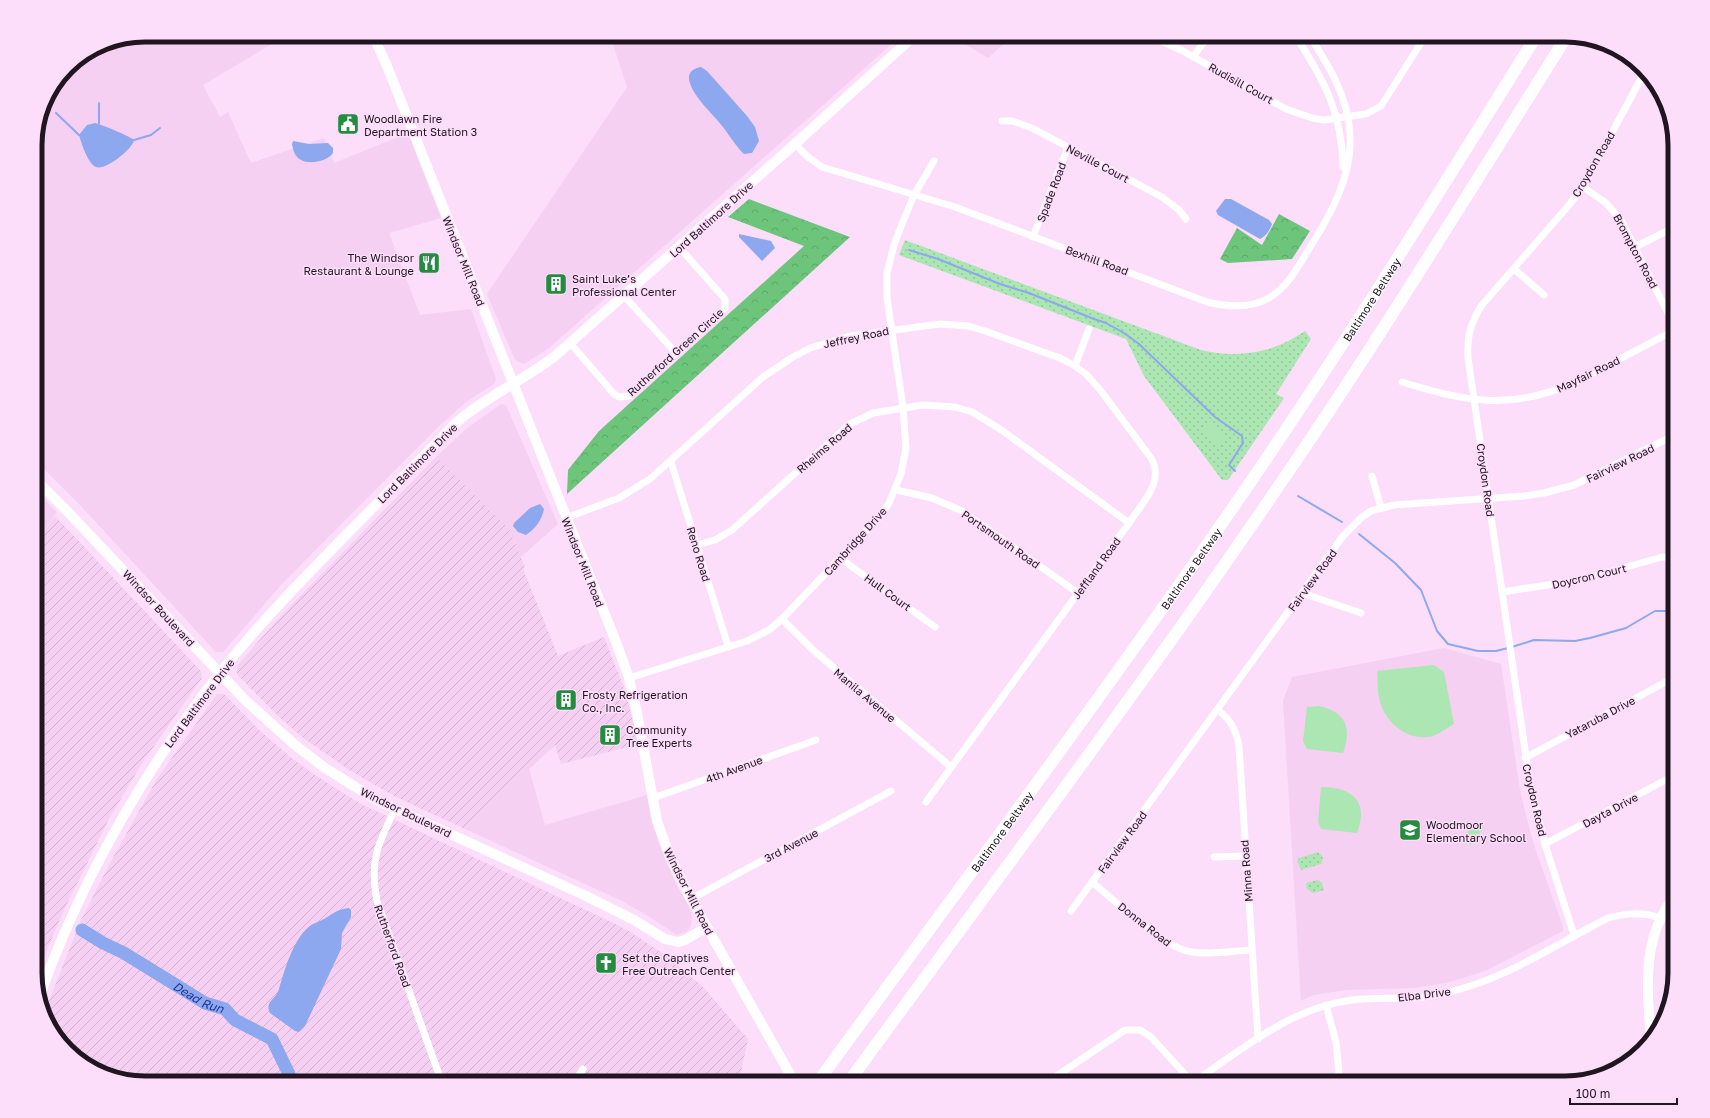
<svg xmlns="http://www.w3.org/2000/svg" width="1710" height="1118" font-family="'Golos Text',sans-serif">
  <defs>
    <pattern id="industrial-furrows" width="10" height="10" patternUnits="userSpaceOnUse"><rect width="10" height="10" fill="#f5d0f2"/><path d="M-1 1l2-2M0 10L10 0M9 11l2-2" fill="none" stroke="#d2b2cf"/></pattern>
    <pattern id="grass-dots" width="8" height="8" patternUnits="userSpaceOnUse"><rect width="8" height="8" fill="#abe6b3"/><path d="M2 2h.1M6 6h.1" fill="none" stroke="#93c49a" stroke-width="1.8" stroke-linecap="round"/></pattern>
    <pattern id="forest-crowns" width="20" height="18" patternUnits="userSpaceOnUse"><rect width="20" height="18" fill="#6dc57c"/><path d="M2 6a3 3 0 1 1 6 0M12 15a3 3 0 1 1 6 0" fill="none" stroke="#5ea86b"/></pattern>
  </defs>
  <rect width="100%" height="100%" fill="#fcddfa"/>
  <g fill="#f5d0f2">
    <path d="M145,35H287L203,85L220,117L228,112L251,163L324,138L334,163L408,133L441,218L389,233L420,315L471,309L496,379L494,384L466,402L436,429L281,585L223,652H216L78,503L35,460V138L43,103L63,74L74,68L72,64L103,43Z"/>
    <path d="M610,35H902L549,348L524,364L515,360L487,294L627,87Z"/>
    <path d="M950,35H1013L988,58Z"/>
    <path d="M501,404L506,405L558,524L521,557L509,529L436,457L466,429Z"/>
    <path d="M35,490L57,512L35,544Z"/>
    <path d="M1444,648L1501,664L1520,790L1526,815L1534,845L1563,927V931L1485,971L1450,982L1415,988L1346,990L1313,995L1301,1001L1283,701L1292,677Z"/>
    <path d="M529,769L545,825L647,795L659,844L675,882L692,912L691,926L687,931L677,935L645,914L620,900L465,829Z"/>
  </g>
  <g fill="url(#industrial-furrows)">
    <path d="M436,457L509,529L525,567L523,569L558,656L604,637L624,688L639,744L561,764L555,745L465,829L394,796L349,770L302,737L275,713L237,674V666L278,619Z"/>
    <path d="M55,516L201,671L202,678L142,763L109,819L63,912L35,978V544Z"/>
    <path d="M217,694H224L260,731L288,755L312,773L359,803L609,921L629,931L668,957L703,987L748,1039L740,1077L737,1083H145L84,1065L50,1028L45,1011L81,920L110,863L157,779Z"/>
  </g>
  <g fill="url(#grass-dots)">
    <path d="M905,240L1201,350C1239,359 1273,353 1305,331L1311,339L1276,394L1284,398L1228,480H1222L1144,376L1126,339L899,255Z"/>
    <path d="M1318,852L1323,857L1321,864L1301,870L1297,860L1299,858Z"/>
    <path d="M1318,880L1322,883L1324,890L1313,893L1307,889L1306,883Z"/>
  </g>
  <g fill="url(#forest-crowns)">
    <path d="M749,199L850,237L567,494L568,470L599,431L804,246L728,217Z"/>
    <path d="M1279,214L1310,231L1292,259L1228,263L1220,259L1237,228L1262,245Z"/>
  </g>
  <g fill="#abe6b3">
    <path d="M1210,423L1226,439L1217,448L1201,432Z"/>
    <path d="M1434,665L1444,672L1454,724C1445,729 1436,737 1426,737C1407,739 1387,723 1381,705C1377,694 1378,682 1377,671Z"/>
    <path d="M1319,706C1346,712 1352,728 1343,753L1307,749L1303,741L1307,707Z"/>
    <path d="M1321,787C1353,787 1369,802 1357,833L1321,829L1318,822Z"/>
    <path d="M1476,821L1484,827L1471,845L1463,839Z"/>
  </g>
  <g fill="#8da8ef">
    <path d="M701,67L707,71L747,116L755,127L759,141L752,153L744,154L740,150C734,143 729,135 723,127C713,114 691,95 689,79C688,71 695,68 701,67Z"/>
    <path d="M95,123C100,124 132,137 134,140C133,149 105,171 96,167C88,164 81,142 79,135L87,125Z"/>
    <path d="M293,141L309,144L328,143L333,148V153C328,161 310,165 301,160C295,157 293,150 292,144Z"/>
    <path d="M1225,199H1231L1269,220L1272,224C1270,230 1266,236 1260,239L1218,215L1216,211Z"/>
    <path d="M739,234L771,241L775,248L762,261L739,237Z"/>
    <path d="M540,504L544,509C542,520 535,529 526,535L518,532L513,526L514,523L530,508Z"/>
    <path d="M349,908L351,910V917L342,933L341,949L305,1026L299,1032L295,1031L270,1013C264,1001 277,999 279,989C285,969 294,935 313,924C317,922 321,921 324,919C334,913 336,910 349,908Z"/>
  </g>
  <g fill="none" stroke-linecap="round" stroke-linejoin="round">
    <g stroke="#8da8ef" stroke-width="2">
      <path d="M56,113L79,135"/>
      <path d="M99,124V103"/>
      <path d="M134,140L151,135L160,128"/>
      <path d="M909,250L938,259L1000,284L1029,293L1094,319L1106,323L1124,333L1139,344L1215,417L1242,436L1243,443L1229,465L1235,471"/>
      <path d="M1298,496L1342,522"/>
      <path d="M1359,534L1395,563L1421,590L1437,631L1448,644L1478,651H1496L1508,648"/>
      <path d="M1512,647L1534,640L1575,641L1590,638L1626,628L1655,611H1667L1675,607"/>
    </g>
    <path stroke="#8da8ef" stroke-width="13" id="s1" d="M82,930L103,943L124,953L205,1003L225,1009L235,1020L272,1039L289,1074L290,1083"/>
    <g stroke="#fff" stroke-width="7">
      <path d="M1148,35L1181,50L1286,109L1312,118L1324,120L1366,114L1381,106L1426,35"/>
      <path d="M1295,35C1324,80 1342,112 1343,167"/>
      <path d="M1193,57L1209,35"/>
      <path d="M1002,121H1012L1032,128L1162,197L1179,210L1186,219"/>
      <path d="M795,144L808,157L822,167L955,207L1207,302C1228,307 1250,309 1269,298C1287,287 1297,269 1307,252C1329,218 1353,176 1350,134C1348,97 1329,66 1309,35"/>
      <path d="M1583,187L1606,203L1621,220L1675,327"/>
      <path d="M1033,237L1068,147"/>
      <path d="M1635,247L1675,227"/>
      <path d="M1514,269L1544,295"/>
      <path d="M624,296L676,353"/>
      <path d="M570,343L615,395L620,397L629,396L725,308V299L679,247"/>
      <path d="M1075,366L1089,329"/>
      <path d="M1402,382C1470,403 1513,411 1580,380L1675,330"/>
      <path d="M671,462L728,646"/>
      <path d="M1372,476L1381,508"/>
      <path d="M896,490L932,498L962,511L1078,593"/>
      <path d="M566,518L619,498L650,479L763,377L793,357L810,348L850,336L940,324L968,326L985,331L1060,358L1075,366L1086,374L1101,391L1151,458C1165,482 1142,503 1129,523L926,802"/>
      <path d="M697,545L715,540L732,530L850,424L873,413L923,405L955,407L972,412L1000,429L1129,523"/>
      <path d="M840,558L935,627"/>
      <path d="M1502,592L1580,580L1662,557H1675"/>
      <path d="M1302,593L1361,613"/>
      <path d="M782,619L813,650L951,767"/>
      <path d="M629,678L747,641L769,630L782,619L840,558L880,516L889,503L901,474L906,448L903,407L887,298V273L894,245L902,224L914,195L934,161"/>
      <path d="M1218,710C1231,720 1236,730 1239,746L1258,1039"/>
      <path d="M1525,758L1675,677"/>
      <path d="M653,798L816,740"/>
      <path d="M395,809C378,844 369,861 377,901L442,1083"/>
      <path d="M1545,844L1675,775"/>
      <path d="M1214,857L1245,856"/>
      <path d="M1092,882C1115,901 1164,948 1191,952C1211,955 1233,951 1252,950"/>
      <path d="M691,899L891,791"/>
      <path d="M1071,911L1343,536L1362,517L1371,511L1394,505L1524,496L1544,493L1574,485L1675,435"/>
      <path d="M1574,935L1545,844L1530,784L1468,358C1467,337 1470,323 1482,305L1569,205L1583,187L1644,73"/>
      <path d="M1326,1005L1336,1042L1340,1083"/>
      <path d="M574,1083L583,1069"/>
      <path d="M1046,1083L1125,1030H1140L1151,1037L1193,1083"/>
      <path d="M1192,1083C1240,1051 1288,1010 1346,1001C1368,997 1391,999 1413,998C1431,997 1449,993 1467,987C1516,972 1562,941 1608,918C1627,913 1642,912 1660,918"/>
    </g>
    <g stroke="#fff" stroke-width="10">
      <path d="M373,35L387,66L616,642L629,678L637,713L657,821L670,857L691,899L795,1083"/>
      <path d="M35,479L69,513L245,700L295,745L325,768L378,801L586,896L634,920L665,939L678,942L685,940L707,927"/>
      <path d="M40,995C76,894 128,800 190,713C234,650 288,594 342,539C381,500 419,460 458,421C488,396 523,380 554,357L795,144L915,35"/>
      <path d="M1651,1039C1647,988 1641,938 1675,895"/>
    </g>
    <g stroke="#fff" stroke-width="12">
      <path id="s2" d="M817,1083C965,880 1116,679 1258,471C1355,329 1446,181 1537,35"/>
      <path d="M848,1083C992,885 1140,690 1278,487C1379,340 1472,187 1567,36"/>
    </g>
  </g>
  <defs>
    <g id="civic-square" transform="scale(1.15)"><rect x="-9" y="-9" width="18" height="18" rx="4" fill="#268b41" stroke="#fcddfa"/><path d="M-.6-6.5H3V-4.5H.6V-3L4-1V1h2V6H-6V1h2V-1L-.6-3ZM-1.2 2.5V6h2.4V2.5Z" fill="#fff"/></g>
    <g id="restaurant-square" transform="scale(1.15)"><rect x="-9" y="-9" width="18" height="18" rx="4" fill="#268b41" stroke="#fcddfa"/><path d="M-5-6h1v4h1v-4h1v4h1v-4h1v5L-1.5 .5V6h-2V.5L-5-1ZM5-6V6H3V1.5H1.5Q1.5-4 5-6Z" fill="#fff"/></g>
    <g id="building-square" transform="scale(1.15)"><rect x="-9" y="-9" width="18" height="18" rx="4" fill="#268b41" stroke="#fcddfa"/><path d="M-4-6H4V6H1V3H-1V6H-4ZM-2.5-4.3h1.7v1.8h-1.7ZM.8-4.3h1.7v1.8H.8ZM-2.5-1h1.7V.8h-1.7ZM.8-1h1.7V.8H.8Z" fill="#fff"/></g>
    <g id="school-square" transform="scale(1.15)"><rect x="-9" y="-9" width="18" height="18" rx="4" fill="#268b41" stroke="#fcddfa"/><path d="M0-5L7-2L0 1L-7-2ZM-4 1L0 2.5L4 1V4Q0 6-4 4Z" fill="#fff"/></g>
    <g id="church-square" transform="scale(1.15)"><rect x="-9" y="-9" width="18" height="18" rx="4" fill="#268b41" stroke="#fcddfa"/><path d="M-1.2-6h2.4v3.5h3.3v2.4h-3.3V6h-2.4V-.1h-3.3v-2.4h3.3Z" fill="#fff"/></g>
  </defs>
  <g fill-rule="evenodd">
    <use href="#civic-square" x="348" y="124"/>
    <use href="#restaurant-square" x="429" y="263"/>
    <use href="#building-square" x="556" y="284"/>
    <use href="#building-square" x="566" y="700"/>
    <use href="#building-square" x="610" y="735"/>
    <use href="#school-square" x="1410" y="830"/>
    <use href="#church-square" x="606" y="963"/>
  </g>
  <g text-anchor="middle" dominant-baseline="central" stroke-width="3" stroke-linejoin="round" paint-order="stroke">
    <g font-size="11" fill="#201520" stroke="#fcddfa">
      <text transform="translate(1241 83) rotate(29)">Rudisill Court</text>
      <text transform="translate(1098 163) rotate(28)">Neville Court</text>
      <text transform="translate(1593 164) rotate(-60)">Croydon Road</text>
      <text transform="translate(1051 192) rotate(-69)">Spade Road</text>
      <text transform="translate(711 219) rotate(-42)">Lord Baltimore Drive</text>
      <text transform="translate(1636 251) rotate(62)">Brompton Road</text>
      <text transform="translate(1097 260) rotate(20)">Bexhill Road</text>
      <text transform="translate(464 261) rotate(68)">Windsor Mill Road</text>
      <text stroke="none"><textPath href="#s2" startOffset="960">Baltimore Beltway</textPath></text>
      <text transform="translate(856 337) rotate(-12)">Jeffrey Road</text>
      <text transform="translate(675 352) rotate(-42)">Rutherford Green Circle</text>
      <text transform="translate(1588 374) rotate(-26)">Mayfair Road</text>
      <text transform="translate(824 448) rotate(-41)">Rheims Road</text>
      <text transform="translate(417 463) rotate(-45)">Lord Baltimore Drive</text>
      <text transform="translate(1620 463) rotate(-26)">Fairview Road</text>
      <text transform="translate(1486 480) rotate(82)">Croydon Road</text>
      <text transform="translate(1001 539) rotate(35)">Portsmouth Road</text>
      <text transform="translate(855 541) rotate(-48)">Cambridge Drive</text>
      <text transform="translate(699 554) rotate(73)">Reno Road</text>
      <text transform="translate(583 562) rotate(68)">Windsor Mill Road</text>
      <text transform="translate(1096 568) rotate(-54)">Jeffland Road</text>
      <text stroke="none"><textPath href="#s2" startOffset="636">Baltimore Beltway</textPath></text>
      <text transform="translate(1589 576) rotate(-13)">Doycron Court</text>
      <text transform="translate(1312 580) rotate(-54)">Fairview Road</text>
      <text transform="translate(888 592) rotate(36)">Hull Court</text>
      <text transform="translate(159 608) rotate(47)">Windsor Boulevard</text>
      <text transform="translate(865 695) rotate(40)">Manila Avenue</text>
      <text transform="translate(199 703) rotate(-53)">Lord Baltimore Drive</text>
      <text transform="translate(1600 717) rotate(-28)">Yataruba Drive</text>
      <text transform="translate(734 769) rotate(-20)">4th Avenue</text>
      <text transform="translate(1535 800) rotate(77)">Croydon Road</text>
      <text transform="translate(1610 810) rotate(-28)">Dayta Drive</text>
      <text transform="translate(406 812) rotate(26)">Windsor Boulevard</text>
      <text stroke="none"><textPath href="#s2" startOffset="312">Baltimore Beltway</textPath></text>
      <text transform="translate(1122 842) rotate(-54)">Fairview Road</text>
      <text transform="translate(791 845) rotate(-28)">3rd Avenue</text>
      <text transform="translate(1246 871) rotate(-94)">Minna Road</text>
      <text transform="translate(689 891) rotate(63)">Windsor Mill Road</text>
      <text transform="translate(1145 924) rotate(38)">Donna Road</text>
      <text transform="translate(393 946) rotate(70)">Rutherford Road</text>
      <text transform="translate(1424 994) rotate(-7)">Elba Drive</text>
    </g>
    <g font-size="11" fill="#201520" stroke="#fcddfa" text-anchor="start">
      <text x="364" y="118">Woodlawn Fire<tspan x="364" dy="13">Department Station 3</tspan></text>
      <text x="414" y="257" text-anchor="end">The Windsor<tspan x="414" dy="13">Restaurant &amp; Lounge</tspan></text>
      <text x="572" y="278">Saint Luke’s<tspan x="572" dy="13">Professional Center</tspan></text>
      <text x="582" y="694">Frosty Refrigeration<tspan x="582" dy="13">Co., Inc.</tspan></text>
      <text x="626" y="729">Community<tspan x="626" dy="13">Tree Experts</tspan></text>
      <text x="1426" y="824">Woodmoor<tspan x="1426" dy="13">Elementary School</tspan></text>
      <text x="622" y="957">Set the Captives<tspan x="622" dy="13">Free Outreach Center</tspan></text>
    </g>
    <g font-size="12" font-style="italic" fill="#1e3296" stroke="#fcddfa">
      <text stroke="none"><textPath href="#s1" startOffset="135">Dead Run</textPath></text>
    </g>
  </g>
  <path d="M0 0H1710V1118H0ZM145 42H1565A103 103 0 0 1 1668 145V973A103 103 0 0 1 1565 1076H145A103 103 0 0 1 42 973V145A103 103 0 0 1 145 42Z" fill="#fcddfa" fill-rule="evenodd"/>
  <path fill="none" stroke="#201520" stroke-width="5" d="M145 42H1565A103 103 0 0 1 1668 145V973A103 103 0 0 1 1565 1076H145A103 103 0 0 1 42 973V145A103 103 0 0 1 145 42Z"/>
  <path d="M1570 1098v6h107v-6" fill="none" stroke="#201520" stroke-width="2"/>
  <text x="1576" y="1098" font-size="12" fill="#201520" stroke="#fcddfa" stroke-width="3" paint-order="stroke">100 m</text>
</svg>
